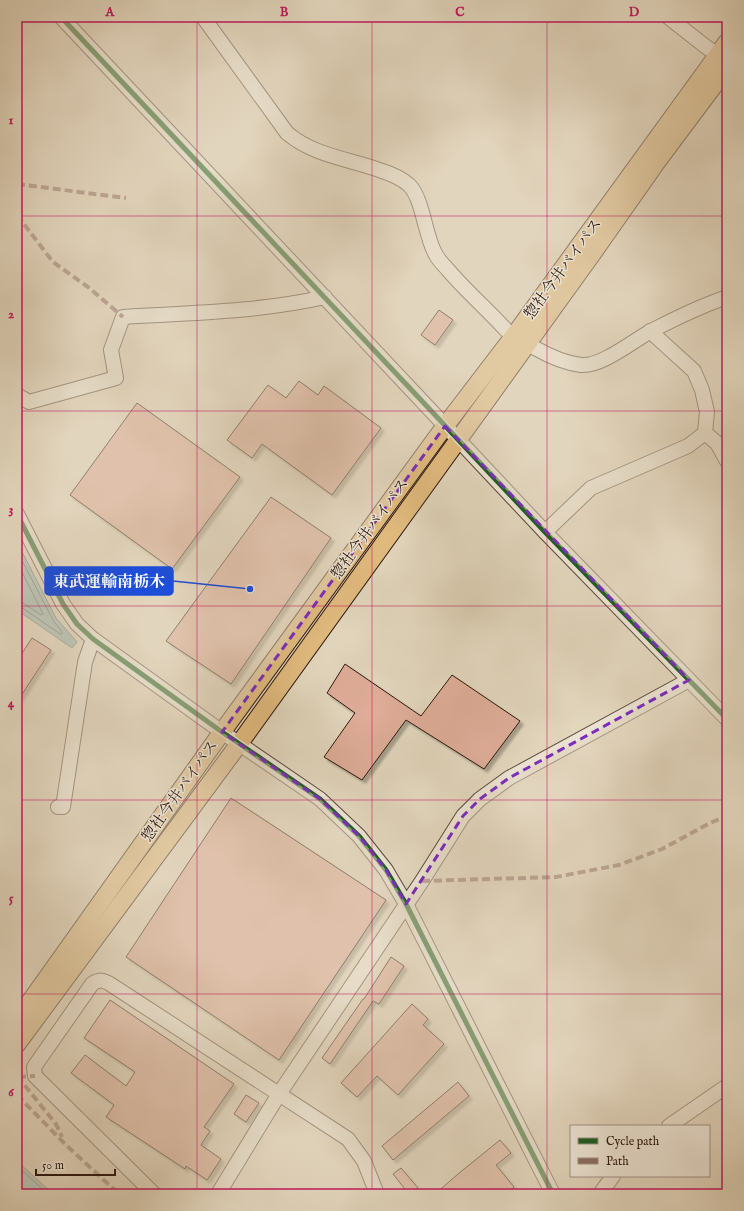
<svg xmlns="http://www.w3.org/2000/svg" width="744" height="1211" font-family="'IM FELL English','Noto Serif JP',serif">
  <defs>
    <filter id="shadow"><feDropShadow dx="3.5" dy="3.5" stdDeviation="1" flood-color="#0004"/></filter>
  </defs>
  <rect width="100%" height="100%" fill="#e2d6bd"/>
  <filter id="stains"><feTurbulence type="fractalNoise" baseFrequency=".005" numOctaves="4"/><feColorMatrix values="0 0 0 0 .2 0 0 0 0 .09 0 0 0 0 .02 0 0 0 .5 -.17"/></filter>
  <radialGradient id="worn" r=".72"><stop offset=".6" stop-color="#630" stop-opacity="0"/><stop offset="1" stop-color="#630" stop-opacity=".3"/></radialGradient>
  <g fill="#96b8b7" stroke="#6c7873">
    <path d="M17,542L56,618L77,642L72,648L17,610Z"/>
    <path d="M17,1161L53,1194H17Z"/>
  </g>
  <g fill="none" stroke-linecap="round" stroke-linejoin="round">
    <g stroke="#626862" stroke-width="1">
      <path d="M17,551L53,620L62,632V634H60L21,607H17"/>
      <path d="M17,562L43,614L41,615L23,603L17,602"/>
      <path d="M17,1166L48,1194"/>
    </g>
  </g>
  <g fill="#deac98" stroke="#2d180e" filter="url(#shadow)">
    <path d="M439,310L453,320L435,345L421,335Z"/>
    <path d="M299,381L318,395L324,386L381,428L332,495L262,444L252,458L227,440L268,385L286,398Z"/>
    <path d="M137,403L240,477L172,569L70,495Z"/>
    <path d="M271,497L331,538L231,684L166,641Z"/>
    <path d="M32,638L51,650L17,702V661Z"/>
    <path d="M345,664L421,716L452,675L520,721L484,769L406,720L362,780L324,757L355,713L327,693Z"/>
    <path d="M231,798L386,900L279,1060L126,957Z"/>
    <path d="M391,957L404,966L379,1004L373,1001L330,1064L322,1058L363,999H364Z"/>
    <path d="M110,1000L234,1084L204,1127L210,1131L201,1145L221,1159L207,1180L186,1166L185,1169L106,1117L114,1105L71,1073L85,1055L126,1086L135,1072L84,1038Z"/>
    <path d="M412,1004L428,1019L423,1025L444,1044L398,1095L377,1076L357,1097L341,1083Z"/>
    <path d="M458,1082L469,1096L393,1160L382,1146Z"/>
    <path d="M246,1095L259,1103L246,1122L234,1114Z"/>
    <path d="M500,1140L511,1153L496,1165L514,1187L506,1194H435L458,1174Z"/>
    <path d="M401,1168L418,1188L410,1194H409L393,1174Z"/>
  </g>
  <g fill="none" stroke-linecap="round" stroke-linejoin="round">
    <g stroke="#5a483a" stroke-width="16">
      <g id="minor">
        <path d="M61,17L545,532L727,719"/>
        <path d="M203,17L287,133C314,156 350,159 382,171C392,174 401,178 409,185C423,198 425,237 436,255C439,261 445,266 449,271C467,292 488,310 506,330"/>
        <path d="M668,17L705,46L725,60"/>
        <path d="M535,348C549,356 564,363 581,365C601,367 633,341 651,331C676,318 701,306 727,297"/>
        <path d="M17,395L29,402L116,378L111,350L123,317C190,313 259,312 325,297"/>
        <path d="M705,433L717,443L727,461"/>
        <path d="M17,514L63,604L77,624L93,639L222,732L320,799L359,836L386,870L406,904L553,1194"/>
        <path d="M545,532L591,488L688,446L705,433L707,412L702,390L694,371L650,331"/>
        <path d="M58,807H63L85,662L93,639"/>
        <path d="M669,1126L727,1086"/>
        <path d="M154,1194L35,1076L34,1067L92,984C100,979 103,980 110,984L348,1139L364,1161L377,1194"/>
        <path d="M218,1194L279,1094L422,881L463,816L480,799L509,778L689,680"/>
        <path d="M600,1194L613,1176"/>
      </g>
    </g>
    <g stroke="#2d180e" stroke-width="19">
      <g id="major">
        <path d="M17,1020L222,732L445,426L513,337L727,42"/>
        <path d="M17,1044L239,744L590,257L656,163L727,68"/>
      </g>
    </g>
    <use href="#minor" stroke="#ece4d4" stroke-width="14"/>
    <use href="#major" stroke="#e1bb7e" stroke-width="17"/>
    <g stroke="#8d6e63" stroke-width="4" stroke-dasharray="8 4" stroke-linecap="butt">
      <path d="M17,184L126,198"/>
      <path d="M17,215L53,262L88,287L123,317"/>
      <path d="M422,881L556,877L619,865L662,849L710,823L727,816"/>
      <path d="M17,1076L56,1124L62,1137"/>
      <path d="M18,1077L35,1076"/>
      <path d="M17,1095L67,1146L119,1194"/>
    </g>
    <g stroke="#ece4d4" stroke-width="8">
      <g id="cycleway">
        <path d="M61,17L545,532L727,719"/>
        <path d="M17,514L63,604L77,624L93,639L222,732L320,799L359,836L386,870L406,904L553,1194"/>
      </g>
    </g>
    <use href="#cycleway" stroke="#1b5e20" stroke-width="5"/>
  </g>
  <path d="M0 0H744V1211H0ZM445,426L689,680L509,778L480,799L463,816L406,904L386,870L359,836L320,799L222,732Z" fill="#e2d6bd" fill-opacity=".55" fill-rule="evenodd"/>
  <path fill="none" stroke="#7b2cbf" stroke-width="3" stroke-dasharray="8 5" stroke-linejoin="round" d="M445,426L689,680L509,778L480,799L463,816L406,904L386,870L359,836L320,799L222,732Z"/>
  <path fill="none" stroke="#c2185b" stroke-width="1" stroke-opacity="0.55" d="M197,17V1194M372,17V1194M547,17V1194M17,216H727M17,411H727M17,606H727M17,800H727M17,994H727"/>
  <g text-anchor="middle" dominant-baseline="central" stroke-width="3" stroke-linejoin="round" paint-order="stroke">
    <g font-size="15" fill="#2d180e" stroke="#ece4d4">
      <text transform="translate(563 269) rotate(-54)">惣社今井バイパス</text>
      <text transform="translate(370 529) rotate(-54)">惣社今井バイパス</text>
      <text transform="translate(180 791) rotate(-55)">惣社今井バイパス</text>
    </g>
  </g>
  <path fill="none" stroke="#1d4ed8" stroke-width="1.5" d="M250 589L173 581"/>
  <circle fill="#1d4ed8" stroke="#ece4d4" stroke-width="1.5" cx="250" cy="589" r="4"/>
  <rect fill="#1d4ed8" stroke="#1d4ed8" stroke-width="1.5" x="45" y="567" width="128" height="28" rx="4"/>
  <g font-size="16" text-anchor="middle" font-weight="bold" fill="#fff">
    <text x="109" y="587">東武運輸南栃木</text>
  </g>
  <rect width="744" height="1211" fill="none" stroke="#e2d6bd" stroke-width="44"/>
  <rect x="570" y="1125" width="140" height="52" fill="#ece4d4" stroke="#a09285"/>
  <rect x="578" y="1138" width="20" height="6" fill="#1b5e20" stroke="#a09285"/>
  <text x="606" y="1145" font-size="12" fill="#2d180e">Cycle path</text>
  <rect x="578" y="1158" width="20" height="6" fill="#8d6e63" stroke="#a09285"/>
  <text x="606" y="1165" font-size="12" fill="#2d180e">Path</text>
  <path d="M36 1169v6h79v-6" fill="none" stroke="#2d180e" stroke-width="2"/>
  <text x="42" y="1169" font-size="12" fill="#2d180e" stroke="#ece4d4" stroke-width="3" paint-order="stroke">50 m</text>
  <rect x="22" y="22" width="700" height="1167" fill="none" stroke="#c2185b" stroke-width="1.5"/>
  <g font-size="13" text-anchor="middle" font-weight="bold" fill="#c2185b">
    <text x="110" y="16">A</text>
    <text x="284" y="16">B</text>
    <text x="460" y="16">C</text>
    <text x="634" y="16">D</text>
    <text x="11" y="124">1</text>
    <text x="11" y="318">2</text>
    <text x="11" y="513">3</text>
    <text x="11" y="707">4</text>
    <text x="11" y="902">5</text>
    <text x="11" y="1096">6</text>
  </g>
  <rect width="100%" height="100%" filter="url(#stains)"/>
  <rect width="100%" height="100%" fill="url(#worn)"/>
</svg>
